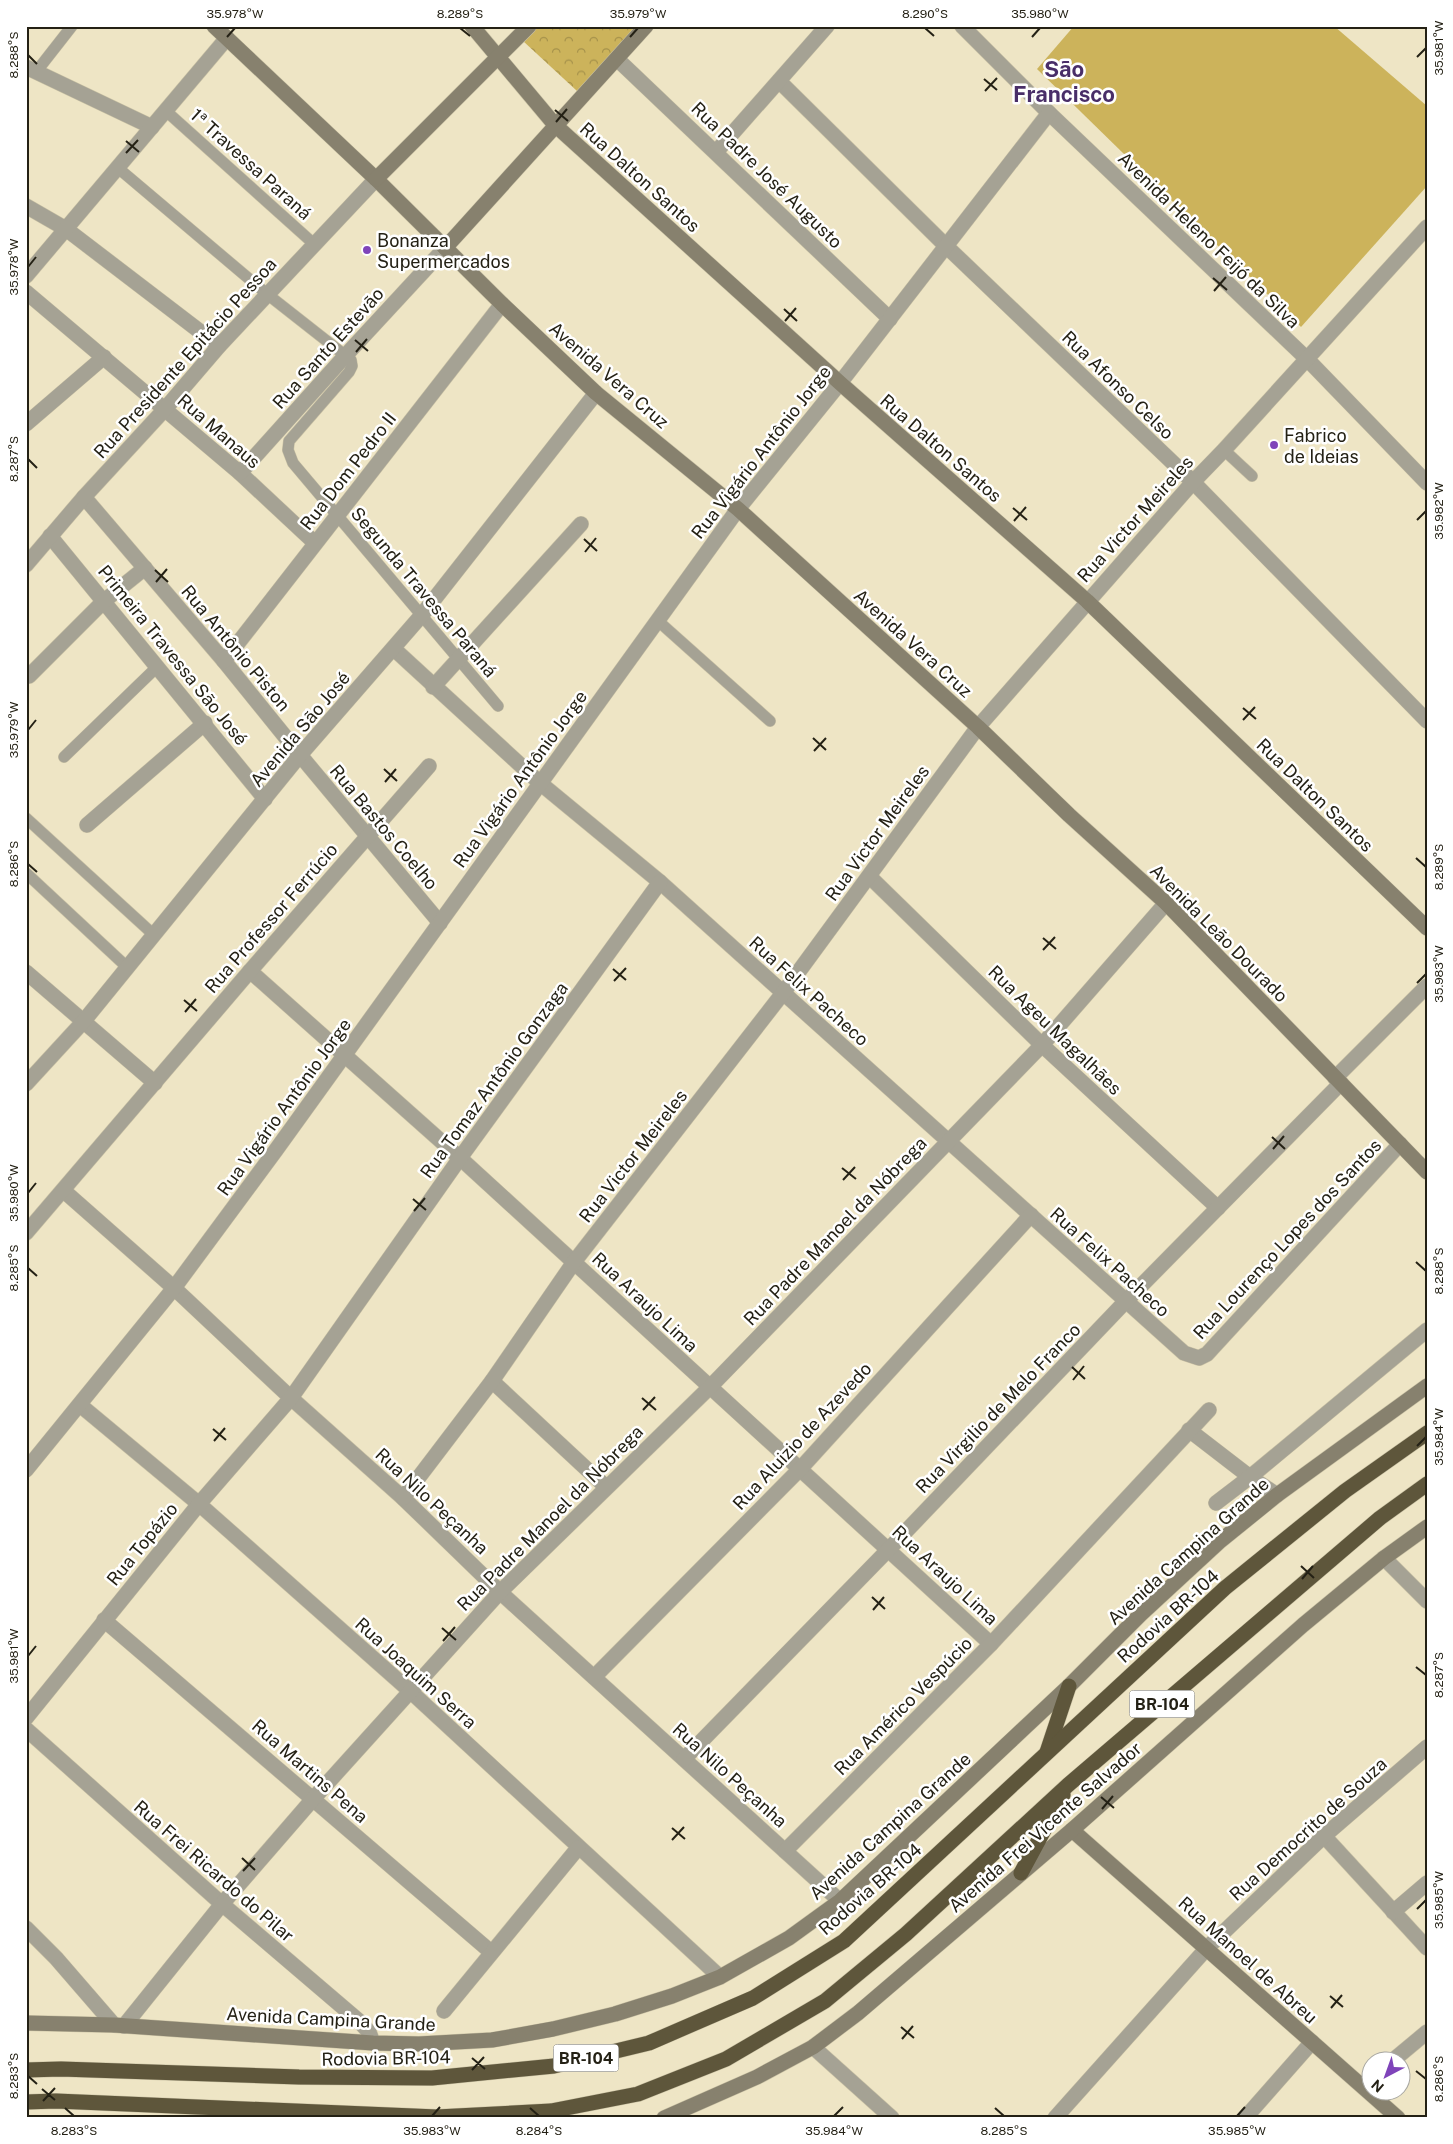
<svg xmlns="http://www.w3.org/2000/svg" width="1453" height="2144" font-family="'Public Sans',sans-serif">
  <defs>
    <pattern id="forest-crowns" width="20" height="18" patternUnits="userSpaceOnUse" patternTransform="scale(1.25)"><rect width="20" height="18" fill="#ccb35b"/><path d="M2 6a3 3 0 1 1 6 0M12 15a3 3 0 1 1 6 0" fill="none" stroke="#a5914a"/></pattern>
  </defs>
  <rect width="100%" height="100%" fill="#eee5c5"/>
  <path fill="#ccb35b" d="M1074,26H1334L1427,106V186L1301,327L1037,69Z"/>
  <path fill="url(#forest-crowns)" d="M536,26H637L577,91L523,41Z"/>
  <g fill="none" stroke-linecap="round" stroke-linejoin="round">
    <g stroke="#cac2a5" stroke-width="12">
      <g id="lane">
        <path d="M36,72L72,26"/>
        <path d="M166,111L314,244"/>
        <path d="M118,168L267,294L351,360L352,366L349,372L289,441L288,450L293,463L498,706"/>
        <path d="M1224,450L1252,476"/>
        <path d="M657,620L770,721"/>
        <path d="M64,757L158,666"/>
        <path d="M26,818L154,935"/>
        <path d="M26,873L128,968"/>
      </g>
    </g>
    <g stroke="#cac2a5" stroke-width="16">
      <g id="street">
        <path d="M962,26L1049,113L1307,359L1427,483"/>
        <path d="M617,59L890,319"/>
        <path d="M26,67L152,127"/>
        <path d="M779,81L946,246L1193,482L1427,721"/>
        <path d="M716,152L827,26"/>
        <path d="M26,206L66,229L219,346"/>
        <path d="M26,276L227,38"/>
        <path d="M26,292L240,473L315,543"/>
        <path d="M26,424L104,357"/>
        <path d="M240,473L346,355L445,248"/>
        <path d="M84,497L224,661L300,755L440,923"/>
        <path d="M50,536L265,799"/>
        <path d="M26,565L84,497L165,409L219,346L376,179"/>
        <path d="M394,649L540,783L660,882L1184,1353L1199,1358L1207,1354L1400,1144"/>
        <path d="M224,661L502,304"/>
        <path d="M29,676L104,601L145,568"/>
        <path d="M433,687L581,524"/>
        <path d="M87,825L205,723"/>
        <path d="M870,877L1042,1045L1218,1208"/>
        <path d="M250,971L460,1158L991,1644"/>
        <path d="M26,972L155,1083"/>
        <path d="M1335,1078L1427,986"/>
        <path d="M26,1084L83,1022L300,755L421,616L596,393"/>
        <path d="M64,1191L174,1288L291,1398L403,1498L500,1592L840,1901"/>
        <path d="M26,1233L250,971L429,766"/>
        <path d="M492,1381L606,1487"/>
        <path d="M80,1405L199,1504L410,1691L720,1977"/>
        <path d="M1189,1430L1250,1477L1277,1495"/>
        <path d="M26,1470L174,1288L276,1150L738,509L840,383L1049,113"/>
        <path d="M403,1498L492,1381L574,1262L783,993L978,727L1193,482L1224,450L1427,227"/>
        <path d="M1216,1503L1250,1477L1427,1330"/>
        <path d="M1384,1558L1427,1601"/>
        <path d="M104,1620L491,1952"/>
        <path d="M594,1677L801,1468L1031,1215"/>
        <path d="M26,1718L199,1504L291,1398L460,1158L660,882"/>
        <path d="M26,1729L222,1904L359,2021L369,2032L373,2043"/>
        <path d="M684,1759L889,1549L1125,1302L1341,1083"/>
        <path d="M1324,1836L1427,1948"/>
        <path d="M785,1851L991,1644L1209,1410"/>
        <path d="M1393,1912L1427,1883"/>
        <path d="M26,1928L56,1958L114,2025"/>
        <path d="M444,2011L578,1848"/>
        <path d="M124,2026L222,1904L313,1799L500,1592L710,1387L1042,1045L1166,903"/>
        <path d="M813,2047L892,2118"/>
        <path d="M1391,2062L1427,2032"/>
        <path d="M1055,2118L1207,1948L1324,1836L1427,1747"/>
        <path d="M1245,2118L1312,2042"/>
      </g>
    </g>
    <g stroke="#cac2a5" stroke-width="16">
      <g id="secondary">
        <path d="M214,26L376,179L502,304L596,393L738,509L978,727L1069,815L1166,903L1427,1172"/>
        <path d="M472,26L555,125L840,383L1087,601L1427,928"/>
        <path d="M376,179L529,26"/>
        <path d="M445,248L646,26"/>
        <path d="M1072,1830L1398,2118"/>
        <path d="M26,2023L114,2025L373,2043L419,2044L492,2040L553,2029L615,2014L672,1996L720,1977L789,1938L840,1901L1069,1686L1141,1614L1219,1542L1277,1495L1427,1386"/>
        <path d="M664,2118L757,2077L813,2047L858,2013L1072,1830L1303,1625L1384,1558L1427,1527"/>
      </g>
    </g>
    <g stroke="#cac2a5" stroke-width="16">
      <g id="highway">
        <path d="M1047,1752L1069,1686"/>
        <path d="M1021,1873L1063,1795"/>
        <path d="M26,2070L61,2069L299,2077L432,2078L554,2066L649,2043L753,1998L844,1941L1225,1588L1345,1491L1427,1433"/>
        <path d="M26,2102L56,2101L437,2117L551,2111L638,2094L726,2059L825,2001L906,1934L1068,1785L1380,1518L1427,1484"/>
      </g>
    </g>
    <use href="#lane" stroke="#a5a294" stroke-width="11"/>
    <use href="#street" stroke="#a5a294" stroke-width="15"/>
    <use href="#secondary" stroke="#87816e" stroke-width="15"/>
    <use href="#highway" stroke="#5e563b" stroke-width="15"/>
  </g>
  <path fill="none" stroke="#242115" stroke-width="2" d="M460,28L470,36M925,28L934,36M227,37L235,28M630,37L638,28M1032,37L1040,28M28,55L37,64M1417,57L1426,48M984,79L997,90M985,91L997,78M555,110L568,121M556,122L567,109M126,141L139,152M126,153L138,140M28,267L36,257M1213,278L1227,290M1214,291L1226,277M784,309L797,321M785,321L796,308M355,340L368,351M356,352L367,339M28,459L37,468M1013,508L1027,520M1417,520L1426,511M1014,521L1026,507M584,539L597,551M585,552L596,538M155,570L168,582M156,582L167,569M1243,708L1256,719M1243,720L1255,707M28,730L36,720M813,738L826,750M814,751L826,738M384,769L397,781M385,782L396,769M1416,858L1426,867M28,864L37,872M1043,938L1056,949M1043,950L1055,937M613,969L626,980M614,981L626,968M1417,983L1426,974M184,1000L197,1011M185,1012L196,999M1272,1137L1285,1149M1273,1149L1284,1136M842,1168L856,1179M843,1180L855,1167M28,1193L36,1183M413,1199L426,1210M414,1211L425,1198M1416,1262L1426,1271M28,1268L37,1276M1072,1367L1085,1379M1073,1380L1084,1366M642,1398L656,1410M643,1410L655,1397M213,1429L226,1440M214,1441L225,1428M1417,1446L1426,1437M1301,1566L1314,1578M1302,1579L1313,1566M872,1597L885,1609M873,1610L884,1597M442,1628L456,1640M443,1641L455,1627M28,1656L36,1646M1416,1667L1426,1675M1101,1797L1114,1808M1102,1809L1113,1796M672,1828L685,1839M672,1840L684,1827M242,1858L255,1870M243,1871L255,1858M1417,1909L1426,1900M1330,1996L1343,2007M1331,2008L1342,1995M901,2027L914,2038M902,2039L913,2026M472,2058L485,2069M472,2070L484,2057M1416,2071L1426,2079M28,2076L37,2084M42,2089L55,2100M43,2101L55,2088M65,2108L74,2116M530,2108L539,2116M995,2108L1004,2116M432,2116L440,2107M834,2116L843,2107M1237,2116L1245,2107"/>
  <g fill="#7f44ba" stroke="#fff" stroke-width="2">
    <circle cx="367" cy="250" r="5"/>
    <circle cx="1274" cy="445" r="5"/>
  </g>
  <g text-anchor="middle" dominant-baseline="central" stroke-width="5" stroke-linejoin="round" paint-order="stroke">
    <g fill="#fff" stroke="#66645b" stroke-width="1">
      <rect x="1129.5" y="1690.5" width="65" height="27" rx="4"/>
      <rect x="553.5" y="2044.5" width="65" height="27" rx="4"/>
    </g>
    <g font-size="16" font-weight="bold" fill="#242115">
      <text x="1162" y="1704">BR-104</text>
      <text x="586" y="2058">BR-104</text>
    </g>
    <g font-size="18" fill="#242115" stroke="#fff">
      <text transform="translate(251 164) rotate(42)">1ª Travessa Paraná</text>
      <text transform="translate(767 175) rotate(44)">Rua Padre José Augusto</text>
      <text transform="translate(640 177) rotate(42)">Rua Dalton Santos</text>
      <text transform="translate(1209 240) rotate(44)">Avenida Heleno Feijó da Silva</text>
      <text transform="translate(328 348) rotate(-48)">Rua Santo Estevão</text>
      <text transform="translate(185 358) rotate(-48)">Rua Presidente Epitácio Pessoa</text>
      <text transform="translate(609 375) rotate(41)">Avenida Vera Cruz</text>
      <text transform="translate(1118 385) rotate(44)">Rua Afonso Celso</text>
      <text transform="translate(219 431) rotate(41)">Rua Manaus</text>
      <text transform="translate(941 448) rotate(41)">Rua Dalton Santos</text>
      <text transform="translate(761 452) rotate(-52)">Rua Vigário Antônio Jorge</text>
      <text transform="translate(348 471) rotate(-52)">Rua Dom Pedro II</text>
      <text transform="translate(1135 519) rotate(-48)">Rua Victor Meireles</text>
      <text transform="translate(424 592) rotate(50)">Segunda Travessa Paraná</text>
      <text transform="translate(913 643) rotate(42)">Avenida Vera Cruz</text>
      <text transform="translate(236 648) rotate(50)">Rua Antônio Piston</text>
      <text transform="translate(173 655) rotate(51)">Primeira Travessa São José</text>
      <text transform="translate(300 729) rotate(-50)">Avenida São José</text>
      <text transform="translate(520 779) rotate(-54)">Rua Vigário Antônio Jorge</text>
      <text transform="translate(1315 795) rotate(44)">Rua Dalton Santos</text>
      <text transform="translate(384 827) rotate(50)">Rua Bastos Coelho</text>
      <text transform="translate(877 833) rotate(-54)">Rua Victor Meireles</text>
      <text transform="translate(271 918) rotate(-49)">Rua Professor Ferrúcio</text>
      <text transform="translate(1219 933) rotate(45)">Avenida Leão Dourado</text>
      <text transform="translate(809 991) rotate(42)">Rua Felix Pacheco</text>
      <text transform="translate(1055 1030) rotate(44)">Rua Ageu Magalhães</text>
      <text transform="translate(494 1080) rotate(-54)">Rua Tomaz Antônio Gonzaga</text>
      <text transform="translate(284 1107) rotate(-54)">Rua Vigário Antônio Jorge</text>
      <text transform="translate(633 1156) rotate(-52)">Rua Victor Meireles</text>
      <text transform="translate(835 1231) rotate(-46)">Rua Padre Manoel da Nóbrega</text>
      <text transform="translate(1287 1239) rotate(-47)">Rua Lourenço Lopes dos Santos</text>
      <text transform="translate(1110 1262) rotate(42)">Rua Felix Pacheco</text>
      <text transform="translate(645 1302) rotate(43)">Rua Araujo Lima</text>
      <text transform="translate(998 1408) rotate(-46)">Rua Virgilio de Melo Franco</text>
      <text transform="translate(802 1436) rotate(-47)">Rua Aluizio de Azevedo</text>
      <text transform="translate(432 1501) rotate(43)">Rua Nilo Peçanha</text>
      <text transform="translate(550 1518) rotate(-45)">Rua Padre Manoel da Nóbrega</text>
      <text transform="translate(142 1544) rotate(-51)">Rua Topázio</text>
      <text transform="translate(1188 1551) rotate(-42)">Avenida Campina Grande</text>
      <text transform="translate(945 1575) rotate(43)">Rua Araujo Lima</text>
      <text transform="translate(1168 1616) rotate(-42)">Rodovia BR-104</text>
      <text transform="translate(416 1673) rotate(42)">Rua Joaquim Serra</text>
      <text transform="translate(903 1706) rotate(-45)">Rua Américo Vespúcio</text>
      <text transform="translate(310 1771) rotate(41)">Rua Martins Pena</text>
      <text transform="translate(730 1775) rotate(42)">Rua Nilo Peçanha</text>
      <text transform="translate(890 1826) rotate(-42)">Avenida Campina Grande</text>
      <text transform="translate(1045 1827) rotate(-41)">Avenida Frei Vicente Salvador</text>
      <text transform="translate(1308 1829) rotate(-42)">Rua Democrito de Souza</text>
      <text transform="translate(214 1871) rotate(41)">Rua Frei Ricardo do Pilar</text>
      <text transform="translate(870 1889) rotate(-41)">Rodovia BR-104</text>
      <text transform="translate(1248 1960) rotate(42)">Rua Manoel de Abreu</text>
      <text transform="translate(331 2019) rotate(3)">Avenida Campina Grande</text>
      <text transform="translate(386 2058) rotate(-1)">Rodovia BR-104</text>
    </g>
    <g font-size="18" fill="#242115" stroke="#fff" text-anchor="start">
      <text x="377" y="240">Bonanza<tspan x="377" dy="21">Supermercados</tspan></text>
      <text x="1284" y="435">Fabrico<tspan x="1284" dy="21">de Ideias</tspan></text>
    </g>
    <g font-size="22" font-weight="bold" fill="#492e68" stroke="#fff">
      <text x="1064" y="69">São<tspan x="1064" dy="25">Francisco</tspan></text>
    </g>
  </g>
  <rect width="1453" height="2144" fill="none" stroke="#ffffff" stroke-width="55"/>
  <g transform="translate(1386 2076) rotate(221)"><circle r="24" fill="#ffffff" stroke="#a7a6a1"/>
  <path d="M0-4L9 19L0 12L-9 19Z" fill="#7f44ba"/>
  <text y="-8" font-size="14" font-weight="bold" text-anchor="middle" fill="#242115">N</text>
  </g>
  <rect x="28" y="28" width="1398" height="2088" fill="none" stroke="#242115" stroke-width="2"/>
  <g font-size="12" text-anchor="middle" fill="#242115">
    <text x="235" y="18">35.978°W</text>
    <text x="460" y="18">8.289°S</text>
    <text x="638" y="18">35.979°W</text>
    <text x="925" y="18">8.290°S</text>
    <text x="1040" y="18">35.980°W</text>
    <text transform="translate(1439 48) rotate(-90)" y="4">35.981°W</text>
    <text transform="translate(14 55) rotate(-90)" y="4">8.288°S</text>
    <text transform="translate(14 267) rotate(-90)" y="4">35.978°W</text>
    <text transform="translate(14 459) rotate(-90)" y="4">8.287°S</text>
    <text transform="translate(1439 511) rotate(-90)" y="4">35.982°W</text>
    <text transform="translate(14 730) rotate(-90)" y="4">35.979°W</text>
    <text transform="translate(14 864) rotate(-90)" y="4">8.286°S</text>
    <text transform="translate(1439 867) rotate(-90)" y="4">8.289°S</text>
    <text transform="translate(1439 974) rotate(-90)" y="4">35.983°W</text>
    <text transform="translate(14 1193) rotate(-90)" y="4">35.980°W</text>
    <text transform="translate(14 1268) rotate(-90)" y="4">8.285°S</text>
    <text transform="translate(1439 1271) rotate(-90)" y="4">8.288°S</text>
    <text transform="translate(1439 1437) rotate(-90)" y="4">35.984°W</text>
    <text transform="translate(14 1656) rotate(-90)" y="4">35.981°W</text>
    <text transform="translate(1439 1675) rotate(-90)" y="4">8.287°S</text>
    <text transform="translate(1439 1900) rotate(-90)" y="4">35.985°W</text>
    <text transform="translate(14 2076) rotate(-90)" y="4">8.283°S</text>
    <text transform="translate(1439 2079) rotate(-90)" y="4">8.286°S</text>
    <text x="74" y="2135">8.283°S</text>
    <text x="432" y="2135">35.983°W</text>
    <text x="539" y="2135">8.284°S</text>
    <text x="834" y="2135">35.984°W</text>
    <text x="1004" y="2135">8.285°S</text>
    <text x="1237" y="2135">35.985°W</text>
  </g>
</svg>
